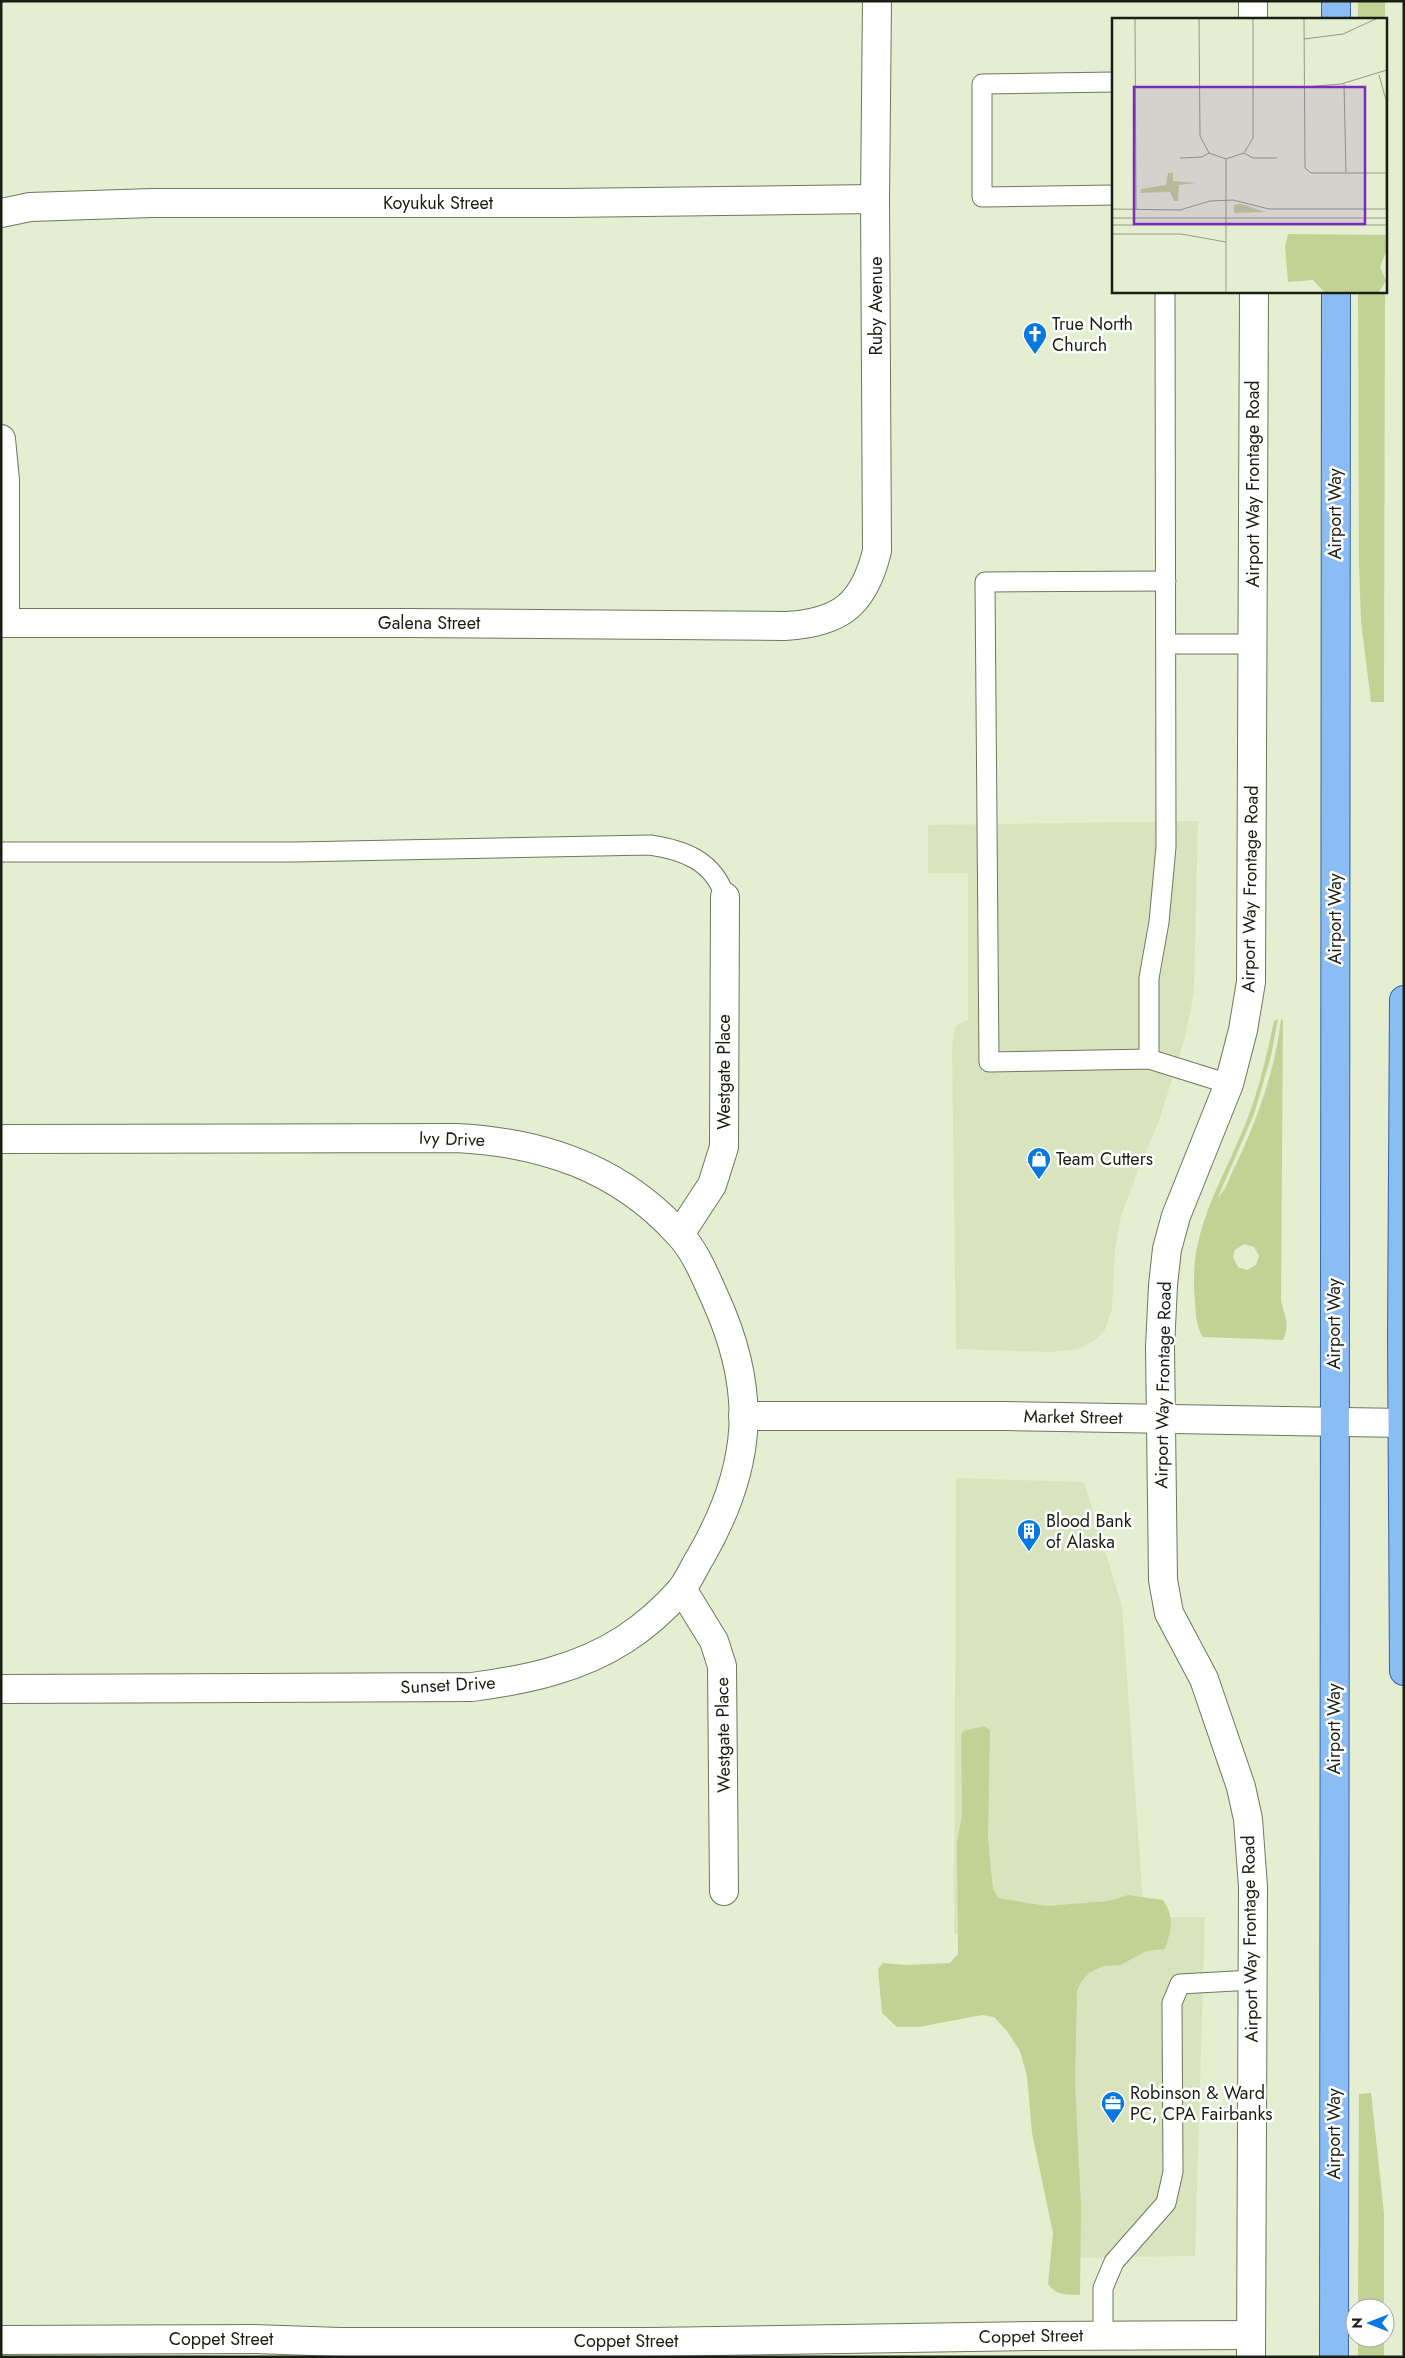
<svg xmlns="http://www.w3.org/2000/svg" width="1405" height="2358" font-family="Jost,sans-serif">
  <rect width="100%" height="100%" fill="#e5eed1"/>
  <g fill="#d9e4bf">
    <path d="M1198,821L1194,991L1186,1034L1159,1121L1140,1165L1121,1216L1115,1250L1112,1309L1105,1330L1095,1340L1078,1349L1051,1352L956,1349L952,1049L955,1026L968,1020V873H928V825Z"/>
    <path d="M956,1478L1084,1482L1122,1606L1144,1917H1205L1195,2256L1063,2258L1060,1935L954,1934Z"/>
  </g>
  <g fill="#c1d394" fill-rule="evenodd">
    <rect x="1358" y="1" width="27" height="18"/>
    <path d="M1358,291H1385L1384,702H1371L1361,622L1359,564Z"/>
    <path d="M1278,1019L1271,1056L1254,1114L1218,1197C1223,1194 1228,1182 1231,1175C1255,1126 1275,1073 1281,1019L1283,1020L1281,1301C1285,1316 1290,1325 1283,1340L1203,1337C1196,1327 1196,1314 1195,1301C1187,1229 1224,1181 1248,1117C1260,1086 1267,1053 1274,1021ZM1244,1244L1254,1247L1259,1256L1256,1265L1247,1270L1238,1267L1233,1257L1235,1250Z"/>
    <path d="M984,1726L990,1730L988,1838L993,1889L998,1898L1047,1906L1108,1901L1128,1895L1163,1900C1175,1917 1171,1931 1165,1949L1146,1951L1121,1965L1103,1966L1089,1973L1081,1982L1077,1991L1075,2081L1081,2207L1080,2295C1066,2295 1056,2295 1048,2284L1053,2233L1032,2133L1027,2076L1020,2051L1007,2031L994,2017L982,2015L919,2027H897L882,2013L878,1969L883,1963L906,1965L950,1963L958,1954L957,1842L962,1815L961,1736L963,1731Z"/>
    <path d="M1371,2093L1384,2213V2308H1358L1359,2094Z"/>
    <rect x="1358" y="2338" width="26" height="19"/>
  </g>
  <g fill="none" stroke-linecap="round" stroke-linejoin="round">
    <g stroke="#6f775c" stroke-width="21">
      <g id="service">
        <path d="M1114,82L982,84V197L1114,195"/>
        <path d="M1166,581L985,582L989,1062L1149,1059L1229,1084"/>
        <path d="M1167,644H1252"/>
        <path d="M1,852H295L650,845C684,850 714,861 725,897"/>
        <path d="M1149,1059V978L1159,922L1166,847L1165,291"/>
        <path d="M1103,2335V2288L1114,2262L1166,2203L1173,2172L1172,2003L1180,1984L1253,1980"/>
      </g>
    </g>
    <g stroke="#6f775c" stroke-width="30">
      <g id="minor">
        <path d="M1253,1V19"/>
        <path d="M1,213L30,207L152,203H565L875,199"/>
        <path d="M1,439L5,480V623"/>
        <path d="M1,623H410L785,626C841,623 864,604 877,551L875,199L877,1"/>
        <path d="M1,1139L456,1138C542,1142 619,1168 678,1233C695,1250 705,1276 715,1298C758,1392 752,1467 701,1556C694,1567 689,1580 681,1590C666,1607 645,1626 625,1639C579,1669 525,1680 472,1687L1,1689"/>
        <path d="M680,1234L712,1185L724,1147L725,897"/>
        <path d="M743,1416H1005L1404,1423"/>
        <path d="M682,1589L714,1641L722,1666L724,1891"/>
        <path d="M1,2340L254,2339L340,2342H651L1035,2336L1251,2335"/>
        <path d="M1251,2357L1253,1887L1248,1819L1241,1787L1204,1679L1169,1613L1163,1580L1160,1347L1163,1285L1167,1249L1176,1216L1229,1084L1243,1030L1251,982L1254,291"/>
      </g>
    </g>
    <g stroke="#3167a1" stroke-width="30">
      <g id="primary">
        <path d="M1336,19V1"/>
        <path d="M1404,1000L1402,1338L1404,1671"/>
        <path d="M1334,2357L1336,291"/>
      </g>
    </g>
    <use href="#service" stroke="#fff" stroke-width="19"/>
    <use href="#minor" stroke="#fff" stroke-width="28"/>
    <use href="#primary" stroke="#8bbcf4" stroke-width="28"/>
  </g>
  <defs>
    <g id="church-pin" transform="scale(1.25)"><path d="M0 17L-7.5 6A9.5 9.5 0 1 1 7.5 6Z" fill="#0878e0" stroke="#fff"/><path d="M-1.2-6h2.4v3.5h3.3v2.4h-3.3V6h-2.4V-.1h-3.3v-2.4h3.3Z" fill="#fff"/></g>
    <g id="shop-pin" transform="scale(1.25)"><path d="M0 17L-7.5 6A9.5 9.5 0 1 1 7.5 6Z" fill="#0878e0" stroke="#fff"/><path d="M-5-2.5h2.3a2.7 3.5 0 0 1 5.4 0H5L5.5 6h-11ZM-1.5-2.5h3a1.5 2.3 0 0 0-3 0Z" fill="#fff"/></g>
    <g id="building-pin" transform="scale(1.25)"><path d="M0 17L-7.5 6A9.5 9.5 0 1 1 7.5 6Z" fill="#0878e0" stroke="#fff"/><path d="M-4-6H4V6H1V3H-1V6H-4ZM-2.5-4.3h1.7v1.8h-1.7ZM.8-4.3h1.7v1.8H.8ZM-2.5-1h1.7V.8h-1.7ZM.8-1h1.7V.8H.8Z" fill="#fff"/></g>
    <g id="office-pin" transform="scale(1.25)"><path d="M0 17L-7.5 6A9.5 9.5 0 1 1 7.5 6Z" fill="#0878e0" stroke="#fff"/><path d="M-6-3h4V-5.5h4V-3h4V5H-6ZM-1-4.5V-3h2v-1.5ZM-6 0V1H6V0Z" fill="#fff"/></g>
  </defs>
  <g fill-rule="evenodd">
    <use href="#church-pin" x="1035" y="334"/>
    <use href="#shop-pin" x="1039" y="1159"/>
    <use href="#building-pin" x="1029" y="1531"/>
    <use href="#office-pin" x="1113" y="2103"/>
  </g>
  <g text-anchor="middle" dominant-baseline="central" stroke-width="5" stroke-linejoin="round" paint-order="stroke">
    <g font-size="18" fill="#1b1e13" stroke="#fff">
      <text x="438" y="203">Koyukuk Street</text>
      <text transform="translate(876 306) rotate(-90)">Ruby Avenue</text>
      <text transform="translate(1253 484) rotate(-90)">Airport Way Frontage Road</text>
      <text transform="translate(1335 514) rotate(-90)">Airport Way</text>
      <text x="429" y="623">Galena Street</text>
      <text transform="translate(1250 889) rotate(-89)">Airport Way Frontage Road</text>
      <text transform="translate(1335 919) rotate(-90)">Airport Way</text>
      <text transform="translate(724 1072) rotate(-90)">Westgate Place</text>
      <text transform="translate(452 1139) rotate(2)">Ivy Drive</text>
      <text transform="translate(1334 1324) rotate(-90)">Airport Way</text>
      <text transform="translate(1163 1385) rotate(-89)">Airport Way Frontage Road</text>
      <text transform="translate(1073 1417) rotate(1)">Market Street</text>
      <text transform="translate(448 1685) rotate(-3)">Sunset Drive</text>
      <text transform="translate(1334 1729) rotate(-90)">Airport Way</text>
      <text transform="translate(723 1735) rotate(-91)">Westgate Place</text>
      <text transform="translate(1250 1939) rotate(-91)">Airport Way Frontage Road</text>
      <text transform="translate(1334 2134) rotate(-90)">Airport Way</text>
      <text transform="translate(1031 2336) rotate(-1)">Coppet Street</text>
      <text x="221" y="2339">Coppet Street</text>
      <text x="626" y="2341">Coppet Street</text>
    </g>
    <g font-size="18" fill="#1b1e13" stroke="#fff" text-anchor="start">
      <text x="1052" y="324">True North<tspan x="1052" dy="21">Church</tspan></text>
      <text x="1056" y="1159">Team Cutters</text>
      <text x="1046" y="1521">Blood Bank<tspan x="1046" dy="21">of Alaska</tspan></text>
      <text x="1130" y="2093">Robinson &amp; Ward<tspan x="1130" dy="21">PC, CPA Fairbanks</tspan></text>
    </g>
  </g>
  <g transform="translate(1112 18)">
    <rect width="275" height="275" fill="#e5eed1"/>
    <path d="M56,155H61V163L84,165L67,167L66,183H62L58,174L28,175L29,171L54,167ZM127,186L133,187L153,194L122,195V187ZM176,216L275,217V231L268,249L274,263L266,275H213L201,262L176,264L173,228Z" fill="#c1d394"/>
    <path fill="none" stroke="#949b85" stroke-width="1" d="M23,0L24,191M87,0L88,118L97,135L114,141L132,135L141,120V0M192,0L193,150L199,155H275M192,21L231,16L266,0M267,57L274,82V191M232,66L234,154M192,69L229,66L275,52M132,135L141,140H165M68,140L90,139L97,135M114,141V275M0,191L68,192L98,183L121,182L157,191H275M0,200H275M0,207H275M0,216H69L114,224"/>
    <path fill="#7b2cbf" fill-opacity="0.15" stroke="#7b2cbf" stroke-width="2.5" d="M22,69H253V206H22Z"/>
    <rect width="275" height="275" fill="none" stroke="#1b1e13" stroke-width="2.5"/>
  </g>
  <rect width="1405" height="2358" fill="none" stroke="#1b1e13" stroke-width="5"/>
  <g transform="translate(1370 2323) rotate(270)"><circle r="24" fill="#ffffff" stroke="#a4a5a1"/>
  <path d="M0-4L9 19L0 12L-9 19Z" fill="#0878e0"/>
  <text y="-8" font-size="14" font-weight="bold" text-anchor="middle" fill="#1b1e13">N</text>
  </g>
</svg>
